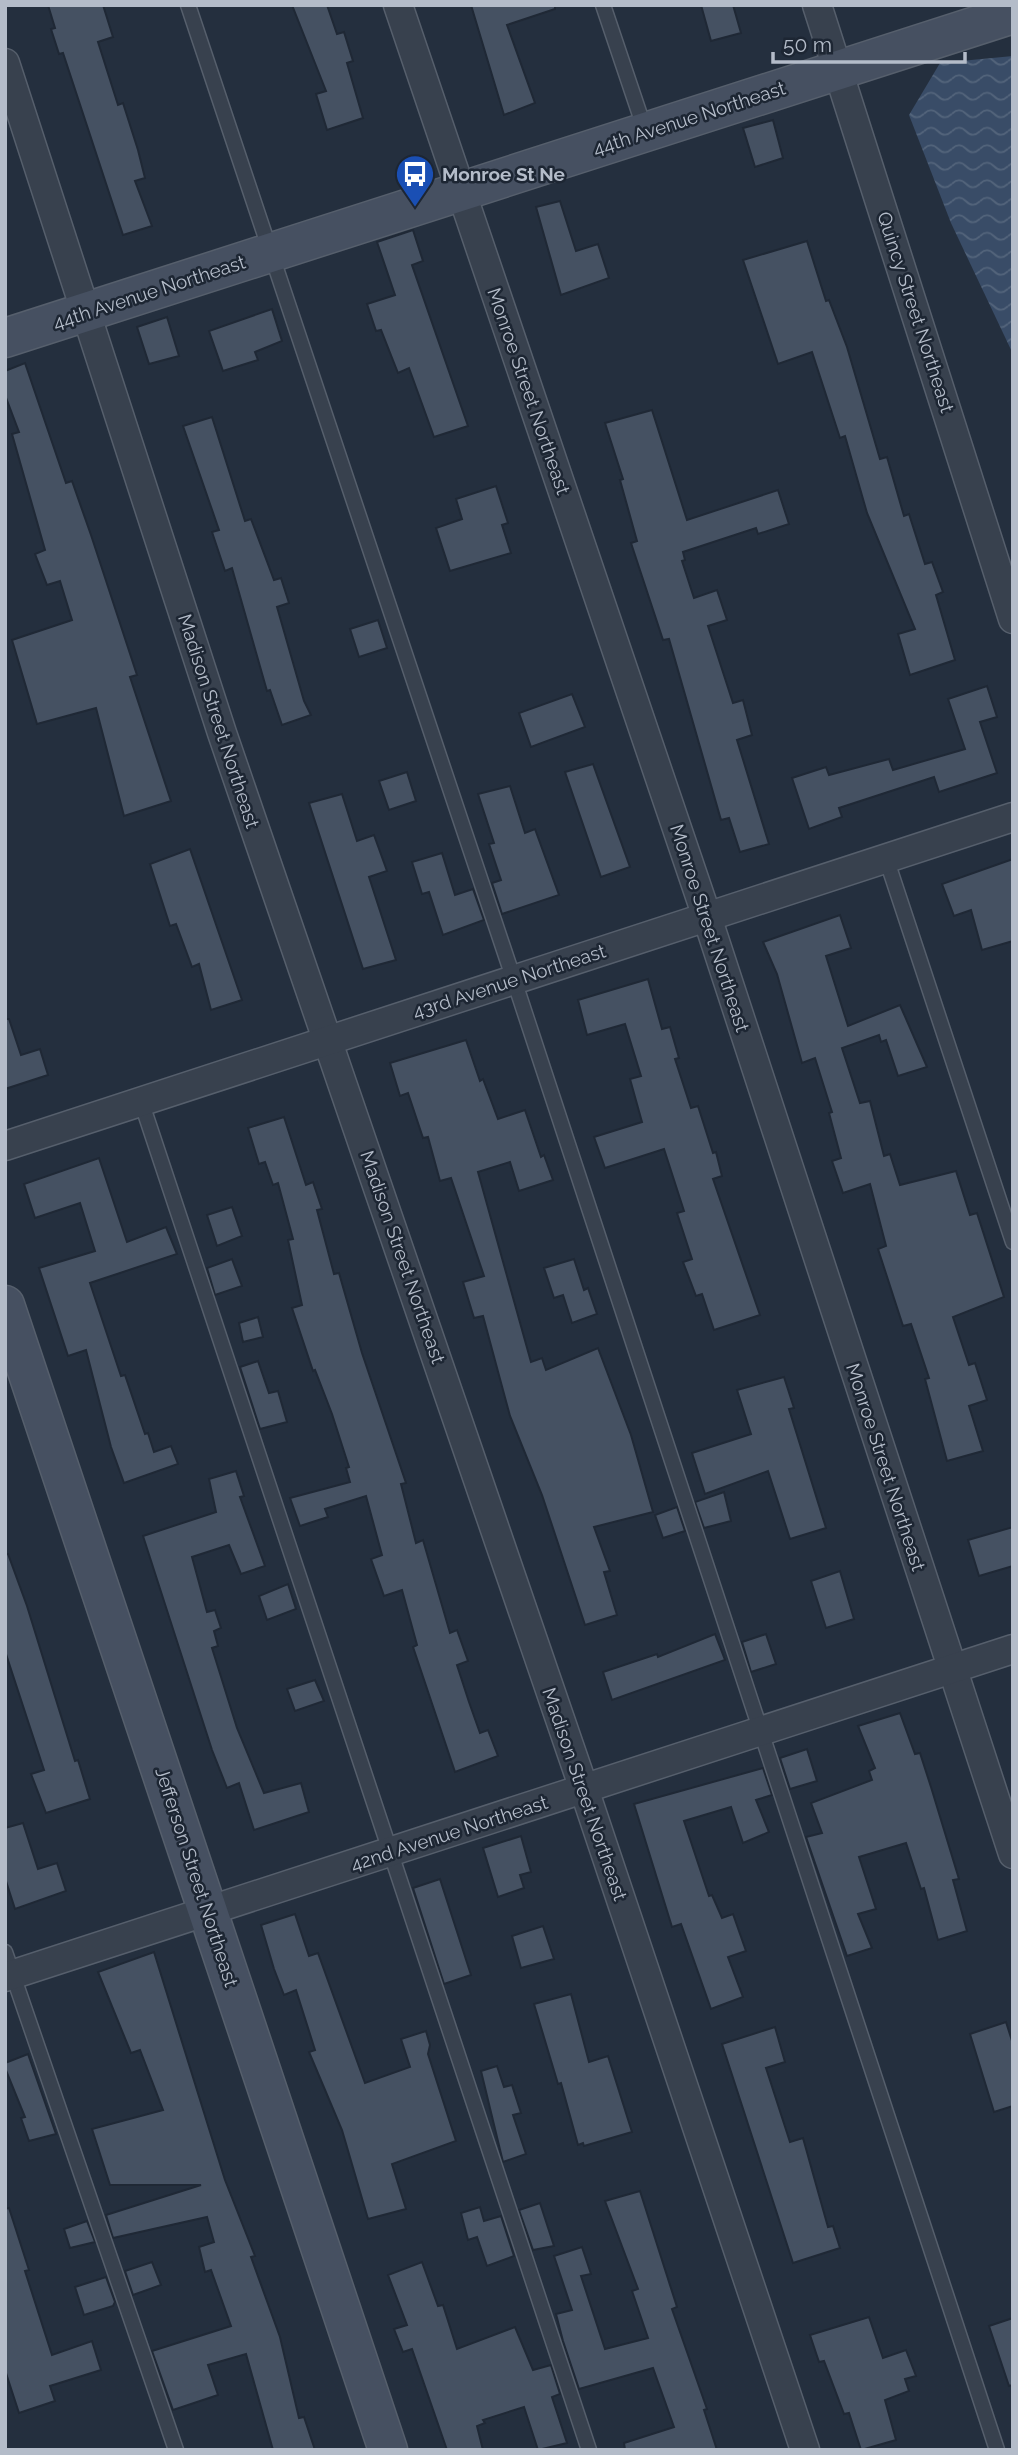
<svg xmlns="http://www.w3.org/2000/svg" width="1018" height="2455" font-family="Raleway,sans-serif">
  <defs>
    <pattern id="water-waves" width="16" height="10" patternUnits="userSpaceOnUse" patternTransform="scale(1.75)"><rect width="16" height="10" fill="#394c67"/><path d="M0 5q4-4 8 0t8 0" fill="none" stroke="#53647b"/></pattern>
  </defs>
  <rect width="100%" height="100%" fill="#242f3e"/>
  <path fill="url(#water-waves)" d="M1013,56V354L951,223L909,115L940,63Z"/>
  <g fill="#455162" stroke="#1f2835" stroke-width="2">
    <path d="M48,5H103L113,37L98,42L118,105L123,103L138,150L145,178L135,181L152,226L123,235L63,53L59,54L51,29L55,28Z"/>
    <path d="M292,5H327L337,34L344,32L353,61L347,63L363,118L327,130L316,94L326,91Z"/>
    <path d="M471,5H555V9L507,25L535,103L504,115Z"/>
    <path d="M701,5H733L741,33L711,41Z"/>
    <path d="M773,120L783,158L755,167L743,128Z"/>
    <path d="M560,201L576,251L598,244L609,278L561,295L536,207Z"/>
    <path d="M413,230L423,261L412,265L468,426L434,437L409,368L398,373L381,330L376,331L367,304L395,295L377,242Z"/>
    <path d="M807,241L826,301L829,300L847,347L880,459L887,457L904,516L909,514L925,564L932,562L943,592L936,595L955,660L910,675L898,634L915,629L867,513L845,436L840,438L812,352L778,364L743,260Z"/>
    <path d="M272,309L282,341L255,352L258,360L223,371L209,331Z"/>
    <path d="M167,317L179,356L149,364L137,327Z"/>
    <path d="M25,363L66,483L72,481L91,535L137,675L130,677L171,801L124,816L96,708L37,724L12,640L72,620L60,581L47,585L35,554L45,550L12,434L19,432L5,395V371Z"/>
    <path d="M652,410L687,520L778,490L789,524L758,534L756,528L683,552L685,560L682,561L694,598L717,590L727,620L708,626L733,703L743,700L752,735L737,740L769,844L740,852L729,818L721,820L669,639L663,640L631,543L637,541L620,480L623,479L605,423Z"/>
    <path d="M212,417L245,521L251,519L274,580L281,578L289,603L277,607L304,701L311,715L282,725L270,690L267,691L232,568L225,571L212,532L219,530L183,426Z"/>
    <path d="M496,486L508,523L502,525L511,553L450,571L436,528L462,519L456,499Z"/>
    <path d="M378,620L387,648L359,657L350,629Z"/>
    <path d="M987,686L997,717L980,722L997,773L939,792L934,777L839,808L842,817L809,829L792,778L826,767L829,775L889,759L893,770L965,749L948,699Z"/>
    <path d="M572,694L585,727L531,747L519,713Z"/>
    <path d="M593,764L630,867L601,877L565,772Z"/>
    <path d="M407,772L416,801L389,810L379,781Z"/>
    <path d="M510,786L525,833L535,829L559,895L502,914L492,883L501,880L489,844L494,843L478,794Z"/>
    <path d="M342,794L357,841L374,835L387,871L369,877L396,960L363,969L309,803Z"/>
    <path d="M190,849L242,1000L211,1010L199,964L192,967L176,924L170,926L150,864Z"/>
    <path d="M442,853L455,895L473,889L484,920L443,935L429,892L422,894L412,862Z"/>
    <path d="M1013,859V941L982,950L971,910L954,916L942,884Z"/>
    <path d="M840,915L851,948L826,956L848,1026L900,1005L927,1067L898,1076L886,1040L881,1042L879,1035L842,1048L860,1103L870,1101L884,1156L890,1154L900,1185L956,1171L970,1215L977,1213L1004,1297L953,1317L969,1365L975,1363L987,1400L969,1406L983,1451L947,1461L925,1379L929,1378L911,1324L903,1326L878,1249L886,1246L870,1184L843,1193L832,1161L841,1158L829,1113L832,1112L815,1058L802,1063L777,974L763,942Z"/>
    <path d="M648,979L662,1029L670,1027L679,1058L675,1059L691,1108L698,1106L713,1153L716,1152L722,1176L713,1179L760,1315L714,1330L702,1294L696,1296L683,1262L692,1259L677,1213L684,1211L664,1149L605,1168L594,1137L642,1122L630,1079L641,1076L625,1024L587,1035L578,1000Z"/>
    <path d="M5,1019H9L21,1055L40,1049L48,1075L5,1089Z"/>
    <path d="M466,1040L480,1081L483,1079L498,1119L525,1110L541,1157L544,1155L553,1180L519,1191L510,1162L478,1172L531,1362L542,1358L546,1370L598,1348L631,1435L653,1512L594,1527L610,1571L604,1572L617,1615L585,1625L542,1495L510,1416L483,1316L474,1318L463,1282L484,1276L451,1178L440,1181L428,1137L423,1138L408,1093L400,1096L390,1063Z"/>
    <path d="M284,1117L306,1185L313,1182L322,1209L317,1210L334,1274L339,1273L362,1353L406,1483L401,1484L416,1543L423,1540L450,1633L457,1630L468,1661L457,1665L469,1702L480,1733L488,1730L498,1756L455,1772L413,1647L417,1645L402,1590L384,1596L371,1559L382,1555L366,1496L325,1509L328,1517L300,1526L290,1498L350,1482L346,1468L349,1467L332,1414L315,1370L313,1371L292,1308L302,1305L288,1240L293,1239L278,1183L273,1185L265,1162L259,1164L248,1128Z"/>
    <path d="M99,1158L127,1242L166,1227L177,1254L90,1283L121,1376L125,1375L145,1434L148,1433L154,1452L171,1446L178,1464L124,1483L111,1447L86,1350L68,1356L39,1268L95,1251L80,1203L35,1218L24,1184Z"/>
    <path d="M232,1207L242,1236L217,1246L207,1215Z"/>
    <path d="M232,1259L242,1286L215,1295L207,1268Z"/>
    <path d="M574,1259L584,1290L588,1288L597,1314L572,1323L563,1295L554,1298L544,1268Z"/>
    <path d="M258,1317L263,1337L243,1342L239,1323Z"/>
    <path d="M258,1361L269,1393L278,1391L287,1422L260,1429L240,1367Z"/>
    <path d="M784,1377L794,1408L789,1409L826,1528L790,1539L768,1471L705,1494L692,1453L751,1434L737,1390Z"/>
    <path d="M236,1471L244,1496L240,1497L265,1566L241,1574L229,1545L192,1557L207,1612L215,1610L221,1628L214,1631L218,1646L212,1648L237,1728L264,1793L301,1783L309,1812L254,1830L239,1783L227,1788L212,1750L143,1536L216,1512L209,1479Z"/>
    <path d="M724,1492L731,1521L704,1528L695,1502Z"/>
    <path d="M677,1507L685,1531L663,1538L655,1515Z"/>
    <path d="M1013,1527V1566L979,1576L968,1540Z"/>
    <path d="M5,1554H8L27,1606L75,1761L78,1760L90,1799L46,1813L31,1774L44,1770L5,1651Z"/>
    <path d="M840,1571L854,1619L826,1628L811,1581Z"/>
    <path d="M288,1584L296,1609L267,1620L259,1596Z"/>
    <path d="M715,1634L725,1660L612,1700L603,1672L657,1654L658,1657Z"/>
    <path d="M766,1634L776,1664L751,1672L742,1642Z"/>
    <path d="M315,1680L324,1701L295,1711L287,1689Z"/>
    <path d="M900,1713L915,1754L920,1753L931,1787L959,1879L953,1880L967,1931L938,1940L924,1888L921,1889L906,1843L859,1857L876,1909L858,1914L872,1948L847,1956L806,1837L822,1833L811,1803L872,1780L869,1771L875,1768L858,1726Z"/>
    <path d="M807,1749L817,1781L790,1789L780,1758Z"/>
    <path d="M763,1768L772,1795L756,1800L769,1832L743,1843L731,1807L684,1821L709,1896L712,1895L722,1918L733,1914L746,1951L728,1957L743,1997L711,2009L681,1924L672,1927L634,1804Z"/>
    <path d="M23,1823L38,1869L57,1863L66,1891L15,1909L5,1878V1828Z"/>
    <path d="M521,1836L531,1872L520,1875L524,1888L498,1897L483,1848Z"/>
    <path d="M440,1879L471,1975L444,1984L413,1888Z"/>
    <path d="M295,1914L309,1956L318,1953L365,2083L410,2067L401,2039L426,2031L430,2045L428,2054L456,2141L392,2164L406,2209L368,2219L342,2130L309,2052L315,2050L296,1990L284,1995L274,1969L261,1925Z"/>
    <path d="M543,1926L554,1959L521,1968L512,1936Z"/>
    <path d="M154,1952L225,2180L255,2256L251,2257L280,2337L299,2418L304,2417L315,2450H273L246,2354L208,2365L218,2395L173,2410L152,2351L231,2326L211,2270L205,2272L199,2247L214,2242L207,2217L113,2238L106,2215L201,2185H110L92,2129L163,2110L140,2050L131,2053L98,1972Z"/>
    <path d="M571,1994L589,2062L608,2056L632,2132L584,2146L583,2143L578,2145L561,2083L558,2084L534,2004Z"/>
    <path d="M1006,2022L1013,2044V2106L994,2112L970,2034Z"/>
    <path d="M775,2027L785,2062L766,2068L790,2142L803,2138L828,2227L833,2226L840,2248L793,2263L722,2044Z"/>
    <path d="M28,2054L56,2134L29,2141L21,2118L25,2117L5,2068V2063Z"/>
    <path d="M497,2066L504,2087L512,2085L521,2113L513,2115L526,2154L503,2162L481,2071Z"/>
    <path d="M640,2191L677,2307L672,2309L707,2409L704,2410L717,2450H625L624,2443L674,2427L653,2368L579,2389L563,2341L556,2314L572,2310L554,2256L582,2247L591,2274L581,2276L605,2349L648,2338L632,2291L638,2289L605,2201Z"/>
    <path d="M540,2203L554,2246L533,2250L519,2210Z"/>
    <path d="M480,2207L484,2221L501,2216L514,2256L487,2266L477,2237L468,2240L461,2213Z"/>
    <path d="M9,2208L29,2270L25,2271L52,2355L92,2341L101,2370L50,2386L55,2401L19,2413L5,2370V2209Z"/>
    <path d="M87,2221L95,2242L70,2248L64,2229Z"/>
    <path d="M152,2262L161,2285L133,2295L125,2271Z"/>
    <path d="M422,2262L438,2306L443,2305L457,2349L515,2327L533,2370L551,2365L560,2394L552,2397L567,2443L538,2450L524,2407L483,2420L485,2423L477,2426L483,2450H447L412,2349L403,2352L394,2329L407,2325L388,2275Z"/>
    <path d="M106,2277L115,2302L113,2306L84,2315L75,2287Z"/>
    <path d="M869,2317L883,2358L906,2350L916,2376L905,2379L909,2391L885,2400L896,2440L861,2450L849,2413L844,2414L824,2361L819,2362L810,2335Z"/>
    <path d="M1013,2318V2385L1009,2386L989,2326Z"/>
  </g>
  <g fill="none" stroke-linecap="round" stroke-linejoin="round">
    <g stroke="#565f6c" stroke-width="17">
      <g id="lane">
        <path d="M188,5L514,980L997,2450"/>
        <path d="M603,5L645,130"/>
        <path d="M886,858L1013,1242"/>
        <path d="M141,1101L589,2450"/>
        <path d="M5,1952L176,2450"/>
      </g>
    </g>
    <g stroke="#565f6c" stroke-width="31">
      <g id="street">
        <path d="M398,5L707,917L1013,1854"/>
        <path d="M817,5L1013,619"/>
        <path d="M5,63L222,733L584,1789L805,2450"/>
        <path d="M5,1146L1013,817"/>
        <path d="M5,1977L1013,1649"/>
      </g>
    </g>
    <g stroke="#565f6c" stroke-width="41">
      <g id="secondary">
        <path d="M5,338L1013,14"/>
        <path d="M5,1305L388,2450"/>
      </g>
    </g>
    <use href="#lane" stroke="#38414e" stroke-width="14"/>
    <use href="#street" stroke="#38414e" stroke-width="28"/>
    <use href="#secondary" stroke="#465061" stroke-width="38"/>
  </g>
  <defs>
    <g id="bus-pin" transform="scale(2.0125)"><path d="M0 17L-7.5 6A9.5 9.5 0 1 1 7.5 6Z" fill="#1a4fb4" stroke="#1d2633"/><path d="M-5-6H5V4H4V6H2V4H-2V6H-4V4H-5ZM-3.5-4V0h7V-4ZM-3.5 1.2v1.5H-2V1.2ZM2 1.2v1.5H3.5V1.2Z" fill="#fff"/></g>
  </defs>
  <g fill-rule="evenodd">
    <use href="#bus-pin" x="415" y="174"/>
  </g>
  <g text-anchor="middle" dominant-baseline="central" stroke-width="5" stroke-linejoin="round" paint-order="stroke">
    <g font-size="19" fill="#b4bcc9" stroke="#1d2633">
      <text transform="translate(689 118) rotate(-18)">44th Avenue Northeast</text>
      <text transform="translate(149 292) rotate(-18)">44th Avenue Northeast</text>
      <text transform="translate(916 312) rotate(72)">Quincy Street Northeast</text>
      <text transform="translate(529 391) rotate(71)">Monroe Street Northeast</text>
      <text transform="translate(219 721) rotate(72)">Madison Street Northeast</text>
      <text transform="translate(710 928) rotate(72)">Monroe Street Northeast</text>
      <text transform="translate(509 981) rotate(-18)">43rd Avenue Northeast</text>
      <text transform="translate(403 1257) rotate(71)">Madison Street Northeast</text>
      <text transform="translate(886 1467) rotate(72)">Monroe Street Northeast</text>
      <text transform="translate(585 1794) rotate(71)">Madison Street Northeast</text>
      <text transform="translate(449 1833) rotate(-18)">42nd Avenue Northeast</text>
      <text transform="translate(197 1877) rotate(72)">Jefferson Street Northeast</text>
    </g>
    <g font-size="19" font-weight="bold" fill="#b4bcc9" stroke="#1d2633" text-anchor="start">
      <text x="442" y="174">Monroe St Ne</text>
    </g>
  </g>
  <rect width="1018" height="2455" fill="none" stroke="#b4bcc9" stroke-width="14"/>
  <path d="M773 52v10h192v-10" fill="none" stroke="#b4bcc9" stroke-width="3.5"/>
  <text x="783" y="52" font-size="21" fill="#b4bcc9" stroke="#1d2633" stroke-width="5" paint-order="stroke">50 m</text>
</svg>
